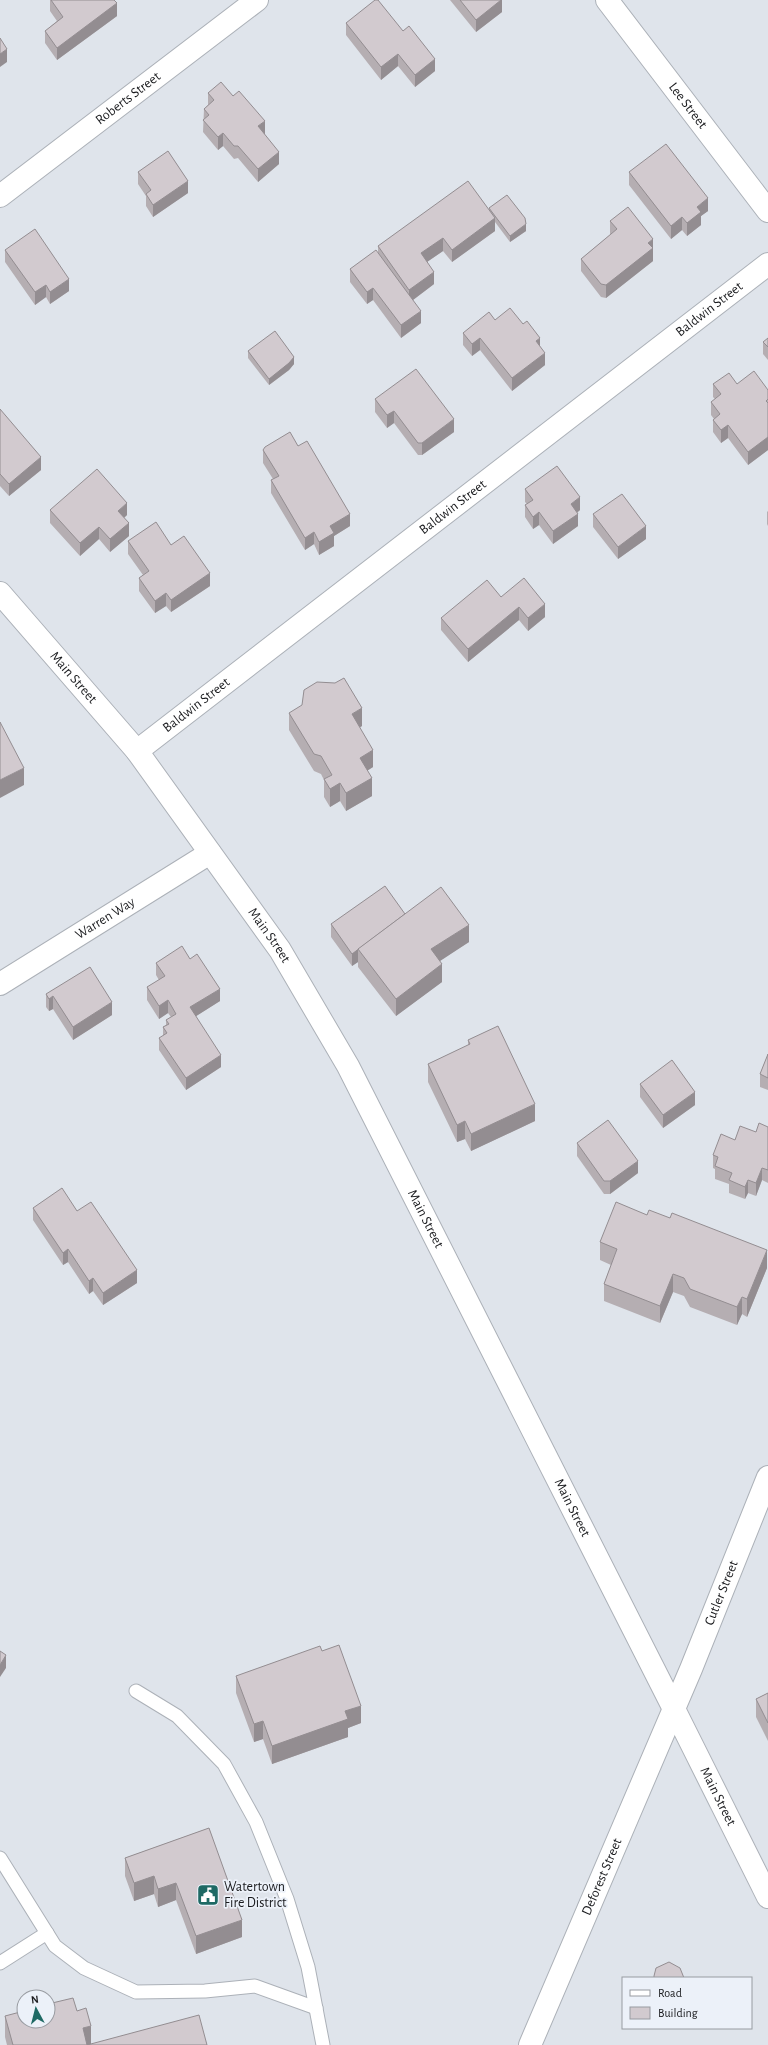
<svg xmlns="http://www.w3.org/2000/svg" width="768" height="2045" font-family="'Alegreya Sans',sans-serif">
  <rect width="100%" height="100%" fill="#dfe4eb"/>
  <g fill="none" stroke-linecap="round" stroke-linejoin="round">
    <g stroke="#acb1b8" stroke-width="15">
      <g id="service">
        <path d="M136,1691L177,1716L224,1764L256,1822L287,1899L308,1967L323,2045"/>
        <path d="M0,1858L55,1946L84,1968L136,1992L205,1991L255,1986L316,2008"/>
        <path d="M0,1963L47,1933"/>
      </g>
    </g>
    <g stroke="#acb1b8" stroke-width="24">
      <g id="minor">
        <path id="s1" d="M607,0L768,211"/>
        <path id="s2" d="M0,196L257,0"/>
        <path id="s3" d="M137,751L768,264"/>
        <path id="s4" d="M0,984L210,853"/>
      </g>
    </g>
    <g stroke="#acb1b8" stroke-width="24">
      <g id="secondary">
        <path id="s5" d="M0,593L137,751L280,950L348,1066L674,1709"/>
      </g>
    </g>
    <g stroke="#acb1b8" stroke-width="24">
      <g id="primary">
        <path id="s6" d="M674,1709L768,1897"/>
        <path id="s7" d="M530,2045L691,1669L768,1477"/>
      </g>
    </g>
    <use href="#service" stroke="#fff" stroke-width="13"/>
    <use href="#minor" stroke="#fff" stroke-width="22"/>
    <use href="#secondary" stroke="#fff" stroke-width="22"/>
    <use href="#primary" stroke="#fff" stroke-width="22"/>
  </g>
  <g fill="#b5aeb2">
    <path d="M50,0H114L117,16L57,60L45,43V31L57,21L50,11Z"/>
    <path d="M450,0H502V12L476,32Z"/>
    <path d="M346,23L403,31L435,71L415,87L398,66L381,80L346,35Z"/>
    <path d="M208,93L265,134H264L279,164L258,182L238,158L234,159L223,146L218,150L203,132L204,109L208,105Z"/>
    <path d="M138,172L188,193L153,217L146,206V196L138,184Z"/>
    <path d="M629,172L708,211L701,216V225L687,236L682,230L671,239L629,185Z"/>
    <path d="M489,208L526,231L510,242L495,222V231L452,262L443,251L427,262L434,284L413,300L421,323L401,338L373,300L367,304L350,282V269L378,253V246L489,210Z"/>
    <path d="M610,221L653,251V261L606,298L601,297L581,271V259L611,234H610Z"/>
    <path d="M5,250L69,291L50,304L46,297L35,305L5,262Z"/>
    <path d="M495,320L540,347L545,365L512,391L480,350L472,356L463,345V333Z"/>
    <path d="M768,338V360L763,354V342Z"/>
    <path d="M248,351L294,364L289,370L269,385L248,358Z"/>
    <path d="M713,384H737L768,390V450L748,465L728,438L721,443L713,432V420L714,419L711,415V402L715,399L713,397Z"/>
    <path d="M375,399L454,432L422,455H418L394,423L387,428L375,412Z"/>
    <path d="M0,409L41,470L9,496L0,486Z"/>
    <path d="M298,446L350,526L334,536V546L319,555L314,544L305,550L271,493V480L273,479L263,463V450Z"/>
    <path d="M525,489L580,510L577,513L578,526L553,544L539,525L533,529L525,517V505L527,504L525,502Z"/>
    <path d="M50,510L127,515L124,518L129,536L110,552L99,539L80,556L50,523Z"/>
    <path d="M768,511V526L767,524V512Z"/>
    <path d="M593,514L646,539L618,559L593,527Z"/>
    <path d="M128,541L171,545L210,586L171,612L166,606L155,613L139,591V578L143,575L128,554Z"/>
    <path d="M501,597L545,617L528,631L519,620L468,662L441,630V618Z"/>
    <path d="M289,713L362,726L360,727L373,767L367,771L372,796L346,811L340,801L330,807L324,797V780L321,774L314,771L289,730Z"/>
    <path d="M405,914L469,942L439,961L442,982L396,1016L358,967V962L352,966L331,937V924Z"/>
    <path d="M190,959L220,1001L196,1016L221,1067L186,1090L159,1050V1038L163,1036V1027L166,1025V1020L171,1017L168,1013L159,1019L147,1000V987L159,980L156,975V963Z"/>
    <path d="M46,994L112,1015L73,1040L53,1009L49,1011L46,1007Z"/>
    <path d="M468,1040L535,1121L471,1151L465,1139L457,1142L428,1082V1064L468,1046Z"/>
    <path d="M768,1054V1090L760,1087V1074Z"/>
    <path d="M640,1084L695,1105L663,1128L640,1097Z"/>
    <path d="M768,1127V1183L762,1180L756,1196L748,1193L745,1199L729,1193V1184L715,1179V1169L713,1168V1155L735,1140L756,1132Z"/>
    <path d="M577,1143L638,1173L610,1194H604L577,1156Z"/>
    <path d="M33,1208L77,1211L137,1283L103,1305L93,1291L89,1294L68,1262L63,1265L33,1220Z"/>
    <path d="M600,1242L767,1268L747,1317L742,1314L737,1325L690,1307L684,1296L673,1292L660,1323L604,1301V1284L611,1265L600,1260Z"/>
    <path d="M322,1651L361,1723L348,1728V1737L272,1764L263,1739L254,1742L236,1693V1676Z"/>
    <path d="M768,1693V1741L756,1717V1699Z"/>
    <path d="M209,1828L242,1937L196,1954L176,1900L158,1907L154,1894L134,1901L125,1876V1858Z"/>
    <path d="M77,2011L91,2044L207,2045H7L5,2037V2016Z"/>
  </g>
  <g fill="#938d91">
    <path d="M501,0H502V12L476,32V20Z"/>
    <path d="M117,3V16L57,60V48Z"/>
    <path d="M7,49V62L0,67V54Z"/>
    <path d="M398,54V66L381,80V67Z"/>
    <path d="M435,59V71L415,87V75Z"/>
    <path d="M265,121V134L258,139V126Z"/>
    <path d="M223,133V146L218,150V137Z"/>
    <path d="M279,152V164L258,182V169Z"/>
    <path d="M188,181V193L153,217V205Z"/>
    <path d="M708,198V211L701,216V225L687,236V223L697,207Z"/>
    <path d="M682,217V230L671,239V226Z"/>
    <path d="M495,218V231L452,262V250Z"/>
    <path d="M526,224V231L510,242V236Z"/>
    <path d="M443,238V251L421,266V253Z"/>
    <path d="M653,239V261L606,298V285L648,243Z"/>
    <path d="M434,272V284L409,303V290Z"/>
    <path d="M69,279V291L50,304V292Z"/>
    <path d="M46,285V297L35,305V292Z"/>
    <path d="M373,288V300L367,304V292Z"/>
    <path d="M421,311V323L401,338V325Z"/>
    <path d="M480,338V350L472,356V344Z"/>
    <path d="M540,338V350L536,341Z"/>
    <path d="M545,353V365L512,391V378Z"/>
    <path d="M294,357V364L289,370L269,385V379Z"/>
    <path d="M394,411V423L387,428V415Z"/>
    <path d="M454,419V432L422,455V443Z"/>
    <path d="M728,425V438L721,443V430Z"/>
    <path d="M768,437V450L748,465V452Z"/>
    <path d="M41,457V470L9,496V484Z"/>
    <path d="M580,497V510L571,517V504Z"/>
    <path d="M127,503V515L118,523V511Z"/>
    <path d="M539,512V525L533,529V517Z"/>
    <path d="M350,514V526L334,536V546L319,555V542L330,526Z"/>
    <path d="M578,514V526L553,544V531Z"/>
    <path d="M129,523V536L110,552V539Z"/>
    <path d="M646,526V539L618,559V547Z"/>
    <path d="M99,527V539L80,556V543Z"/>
    <path d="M314,532V544L305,550V538Z"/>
    <path d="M210,573V586L171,612V600Z"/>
    <path d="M166,593V606L155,613V601Z"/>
    <path d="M545,604V617L528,631V618Z"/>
    <path d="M519,607V620L468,662V649Z"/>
    <path d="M362,708V726L352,732V714Z"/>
    <path d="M373,750V767L360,775V758Z"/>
    <path d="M24,768V785L0,798V780Z"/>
    <path d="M372,778V796L346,811V793Z"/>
    <path d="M340,783V801L330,807V789Z"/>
    <path d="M469,925V942L431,967V949Z"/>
    <path d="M358,949V962L352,966V954Z"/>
    <path d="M442,964V982L396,1016V999Z"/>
    <path d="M220,989V1001L190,1020V1007Z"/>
    <path d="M53,996V1009L49,1011V999Z"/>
    <path d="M168,1000V1013L159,1019V1006Z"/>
    <path d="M112,1002V1015L73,1040V1027Z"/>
    <path d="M221,1055V1067L186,1090V1078Z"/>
    <path d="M695,1092V1105L663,1128V1115Z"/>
    <path d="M535,1104V1121L471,1151V1134Z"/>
    <path d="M465,1121V1139L457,1142V1125Z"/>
    <path d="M638,1161V1173L610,1194V1181Z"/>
    <path d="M762,1168V1180L756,1196V1183Z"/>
    <path d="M748,1180V1193L745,1199V1187Z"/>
    <path d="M68,1249V1262L63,1265V1253Z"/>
    <path d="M767,1250V1268L747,1317V1299Z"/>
    <path d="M137,1270V1283L103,1305V1293Z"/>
    <path d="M673,1274V1292L660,1323V1306Z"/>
    <path d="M93,1278V1291L89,1294V1281Z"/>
    <path d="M742,1297V1314L737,1325V1307Z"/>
    <path d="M6,1655V1668L0,1677V1665Z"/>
    <path d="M361,1706V1723L348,1728V1737L272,1764V1746L345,1711Z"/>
    <path d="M263,1721V1739L254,1742V1724Z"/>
    <path d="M154,1876V1894L134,1901V1883Z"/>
    <path d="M176,1883V1900L158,1907V1889Z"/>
    <path d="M242,1920V1937L196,1954V1936Z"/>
    <path d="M91,2026V2045H83V2028Z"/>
  </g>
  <g fill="#d2cacf" stroke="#938d91">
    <path d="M51,0H114L117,3L57,48L45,31L63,17Z"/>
    <path d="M375,0H378L403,31L409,26L435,59L415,75L398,54L381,67L346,23Z"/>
    <path d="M460,0H501L476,20Z"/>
    <path d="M0,38L7,49L0,54Z"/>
    <path d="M221,82L233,96L239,91L265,121L258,126L279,152L258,169L238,146H234L223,133L218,137L203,120L209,115L204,109L214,100L208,93Z"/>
    <path d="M666,144L708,198L697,207L701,212L687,223L682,217L671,226L629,172Z"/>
    <path d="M168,151L188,181L153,205L146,194L151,190L138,172Z"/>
    <path d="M468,181L495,218L452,250L443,238L421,253L434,272L409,290L378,246Z"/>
    <path d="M507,195L525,218L526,224L510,236L489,208Z"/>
    <path d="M628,207L653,239L648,243L653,248L606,285L601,284L581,259L617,229L610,221Z"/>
    <path d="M35,229L69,279L50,292L46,285L35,292L5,250Z"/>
    <path d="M376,250L421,311L401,325L373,288L367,292L350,269Z"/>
    <path d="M510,308L523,324L527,321L540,338L536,341L545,353L512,378L480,338L472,344L463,333L489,312L495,320Z"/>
    <path d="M275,331L294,357L289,363L269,379L248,351Z"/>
    <path d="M768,338V347L763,342Z"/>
    <path d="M416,369L454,419L422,443H418L394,411L387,415L375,399Z"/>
    <path d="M754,371L768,390V399L766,401L768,403V437L748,452L728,425L721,430L713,420L720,414L711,402L721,394L713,384L729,373L737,384Z"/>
    <path d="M0,409L41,457L9,484L0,474Z"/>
    <path d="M290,432L298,446L307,441L350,514L330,526L334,533L319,542L314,532L305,538L271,480L279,476L263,450L265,447Z"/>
    <path d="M557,466L580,497L571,504L578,514L553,531L539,512L533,517L525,505L533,500L525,489Z"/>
    <path d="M97,469L127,503L118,511L129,523L110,539L99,527L80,543L50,510Z"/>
    <path d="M622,494L646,526L618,547L593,514Z"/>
    <path d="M156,522L171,545L184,536L210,573L171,600L166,593L155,601L139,578L149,571L128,541Z"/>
    <path d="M524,578L545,604L528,618L519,607L468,649L441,618L487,580L501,597Z"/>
    <path d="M344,678L362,708L352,714L373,750L360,758L372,778L346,793L340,783L330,789L324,779L332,775L321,756L314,754L289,713L302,705L304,690L317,682L335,683Z"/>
    <path d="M0,722L24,768L0,780Z"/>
    <path d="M385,886L405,914L352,954L331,924Z"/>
    <path d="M441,887L469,925L431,949L442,964L396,999L358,949Z"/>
    <path d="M182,946L190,959L197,954L220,989L190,1007L221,1055L186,1078L159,1038L167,1033L163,1027L169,1024L166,1020L176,1014L168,1000L159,1006L147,987L165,976L156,963Z"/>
    <path d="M90,967L112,1002L73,1027L53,996L49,999L46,994Z"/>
    <path d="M498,1026L535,1104L471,1134L465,1121L457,1125L428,1064L470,1044L468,1040Z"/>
    <path d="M768,1054V1078L760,1074Z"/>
    <path d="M672,1060L695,1092L663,1115L640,1084Z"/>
    <path d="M608,1120L638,1161L610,1181H604L577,1143Z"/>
    <path d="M759,1123L768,1127V1170L762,1168L756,1183L748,1180L745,1187L729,1180L732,1173L715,1166L718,1157L713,1155L721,1134L735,1140L740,1126L756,1132Z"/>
    <path d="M62,1188L77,1211L91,1202L137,1270L103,1293L93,1278L89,1281L68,1249L63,1253L33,1208Z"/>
    <path d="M616,1202L647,1215L649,1210L670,1218L672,1213L767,1250L747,1299L742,1297L737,1307L690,1289L684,1278L673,1274L660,1306L604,1284L617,1249L600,1242Z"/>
    <path d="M339,1645L361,1706L345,1711L348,1719L272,1746L263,1721L254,1724L236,1676L320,1646L322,1651Z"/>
    <path d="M0,1651L6,1655L0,1665Z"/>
    <path d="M768,1693V1723L756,1699Z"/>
    <path d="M209,1828L242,1920L196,1936L176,1883L158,1889L154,1876L134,1883L125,1858Z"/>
    <path d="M669,1962L680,1968L684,1978H654V1976L656,1968Z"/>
    <path d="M73,1998L77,2011L86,2008L91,2026L83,2028L87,2045L199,2015L207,2045H13L5,2016L24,2011V2021H48V2004Z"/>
  </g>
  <defs>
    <g id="civic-square" transform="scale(1.15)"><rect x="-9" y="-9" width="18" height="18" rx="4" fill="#1e6964" stroke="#ecf1f9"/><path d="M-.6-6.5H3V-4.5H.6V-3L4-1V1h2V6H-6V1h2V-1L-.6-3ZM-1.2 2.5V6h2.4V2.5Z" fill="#fff"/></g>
  </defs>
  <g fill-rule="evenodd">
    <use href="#civic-square" x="208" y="1895"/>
  </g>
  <g text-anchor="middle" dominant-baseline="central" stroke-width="3.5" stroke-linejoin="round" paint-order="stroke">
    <g font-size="14" fill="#1a1b1e" stroke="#ecf1f9">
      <text stroke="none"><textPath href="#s2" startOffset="161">Roberts Street</textPath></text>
      <text stroke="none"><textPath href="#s1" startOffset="133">Lee Street</textPath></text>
      <text stroke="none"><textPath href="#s3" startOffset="723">Baldwin Street</textPath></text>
      <text stroke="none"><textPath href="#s3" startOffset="399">Baldwin Street</textPath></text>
      <text stroke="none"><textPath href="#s5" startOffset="112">Main Street</textPath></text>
      <text stroke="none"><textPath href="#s3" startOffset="75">Baldwin Street</textPath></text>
      <text stroke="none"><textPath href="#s4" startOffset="124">Warren Way</textPath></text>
      <text stroke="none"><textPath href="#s5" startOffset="436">Main Street</textPath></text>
      <text stroke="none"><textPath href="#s5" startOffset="760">Main Street</textPath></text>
      <text stroke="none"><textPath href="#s5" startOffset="1084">Main Street</textPath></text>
      <text stroke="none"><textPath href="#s7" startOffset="491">Cutler Street</textPath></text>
      <text stroke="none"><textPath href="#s6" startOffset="98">Main Street</textPath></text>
      <text stroke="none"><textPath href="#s7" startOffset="183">Deforest Street</textPath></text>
    </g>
    <g font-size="14" fill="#1a1b1e" stroke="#ecf1f9" text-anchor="start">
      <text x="224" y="1887">Watertown<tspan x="224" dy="16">Fire District</tspan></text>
    </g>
  </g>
  <rect x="622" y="1977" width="130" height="52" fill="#ecf1f9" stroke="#989ba1"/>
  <rect x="630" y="1990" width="20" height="6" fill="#ffffff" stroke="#989ba1"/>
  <text x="658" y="1997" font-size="12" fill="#1a1b1e">Road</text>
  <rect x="630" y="2007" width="20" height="12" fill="#d2cacf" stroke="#989ba1"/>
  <text x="658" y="2017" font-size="12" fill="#1a1b1e">Building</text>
  <g transform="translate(36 2009) rotate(353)"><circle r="19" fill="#ecf1f9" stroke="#989ba1"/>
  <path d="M0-3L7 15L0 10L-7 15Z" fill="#1e6964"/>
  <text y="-6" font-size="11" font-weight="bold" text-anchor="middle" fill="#1a1b1e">N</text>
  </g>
</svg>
